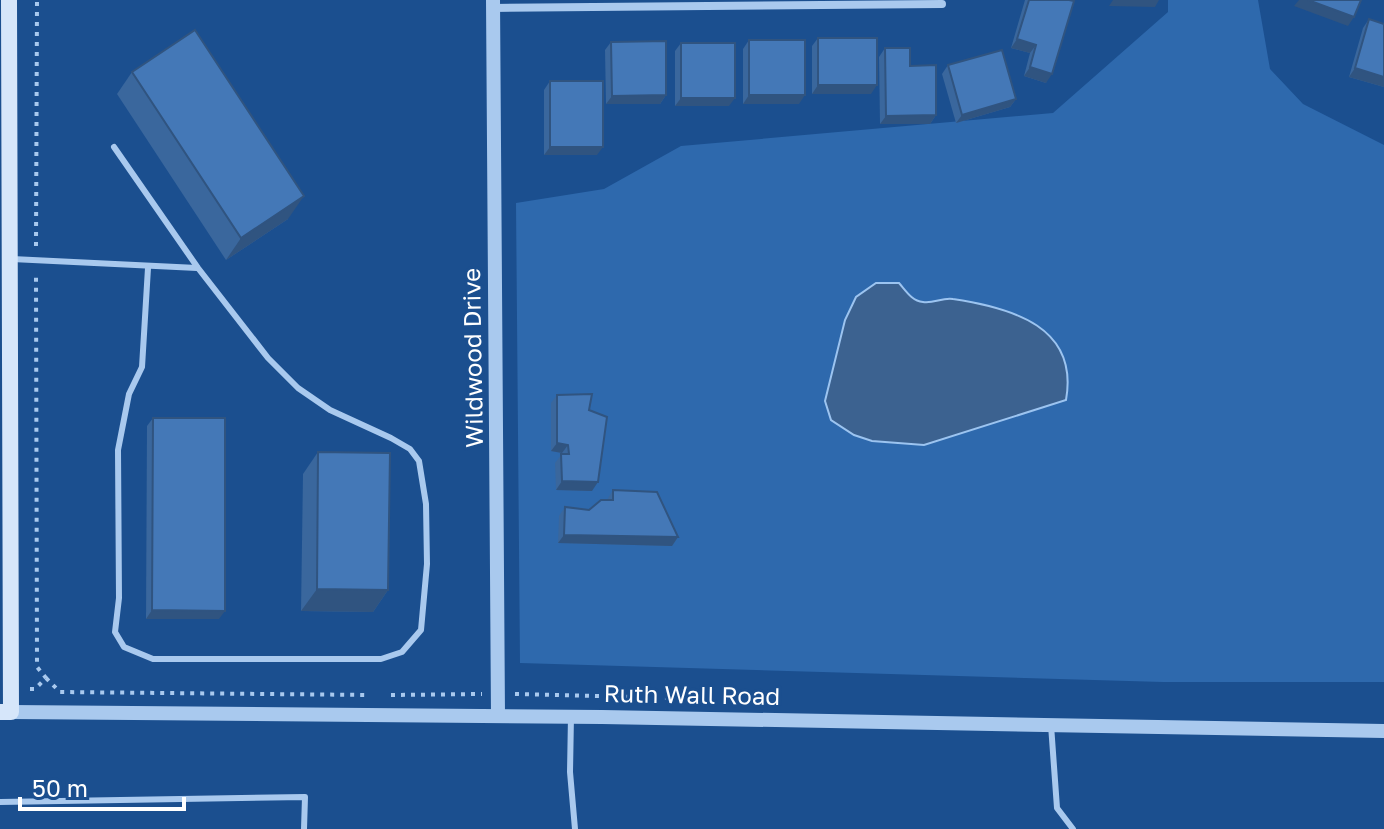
<svg xmlns="http://www.w3.org/2000/svg" width="1384" height="829" font-family="'Golos Text',sans-serif">
  <rect width="100%" height="100%" fill="#1b4f8f"/>
  <path fill="#2e69ad" d="M1168,0H1258L1270,69L1303,104L1384,145V682H1163L520,663L516,203L604,189L681,146L1053,113L1168,12Z"/>
  <path fill="#3c6290" stroke="#9cc4f0" stroke-width="2" d="M876,283H899C906,291 912,301 923,302C933,304 943,297 953,299C1013,308 1079,327 1066,400L924,445L872,441L854,435L831,420L825,401L845,320L856,297Z"/>
  <g fill="none" stroke-linecap="round" stroke-linejoin="round">
    <g stroke="#a9c9ee" stroke-width="4" stroke-dasharray="4 6" stroke-linecap="butt">
      <path d="M36,246L37,0"/>
      <path d="M46,678L60,692L370,695"/>
      <path d="M30,689H35L46,678L37,667L36,274"/>
      <path d="M515,694L678,698"/>
      <path d="M391,695L482,694"/>
    </g>
    <g stroke="#a9c9ee" stroke-width="6">
      <path d="M114,147L198,268L268,358L298,388L330,410L391,438L410,449L419,461L426,504L427,564L421,630L402,652L381,659H153L124,647L115,632L119,598L118,450L129,394L142,367L148,268"/>
      <path d="M12,259L197,268"/>
      <path d="M571,716L570,772L575,829"/>
      <path d="M1051,725L1057,808L1073,829"/>
      <path d="M0,802L305,797L304,829"/>
    </g>
    <path stroke="#a9c9ee" stroke-width="8" d="M493,8L942,4"/>
    <g stroke="#a9c9ee" stroke-width="14">
      <path d="M493,0L498,715"/>
      <path d="M11,712L602,717L1384,731"/>
    </g>
    <path stroke="#d6e6fa" stroke-width="16" d="M0,712H11L9,0"/>
  </g>
  <g fill="#3a679d">
    <path d="M1025,0H1069L1046,83L1024,76L1030,53L1011,48Z"/>
    <path d="M1369,19L1384,87L1349,77L1363,28Z"/>
    <path d="M818,38L871,94H812V46Z"/>
    <path d="M749,40L799,104H743V49Z"/>
    <path d="M611,42L666,95L660,104H606L605,50Z"/>
    <path d="M681,43L729,106H675V51Z"/>
    <path d="M885,48L936,115L930,124H880L879,57Z"/>
    <path d="M948,65L1016,99L1010,107L956,123L942,74Z"/>
    <path d="M132,72L288,219L226,260L117,94Z"/>
    <path d="M550,81L597,155H544V90Z"/>
    <path d="M557,395L589,410L592,491L556,490L555,463L562,454V453L551,451V403Z"/>
    <path d="M153,418L219,619H146L147,426Z"/>
    <path d="M318,452L388,590L373,612L301,611L303,474Z"/>
    <path d="M613,490L678,537L672,546L558,543L559,516L565,507L589,510L607,500Z"/>
  </g>
  <g fill="#305480">
    <path d="M1113,0H1159L1155,7L1109,6Z"/>
    <path d="M1299,0H1308L1354,17L1348,26L1294,6Z"/>
    <path d="M1017,39L1036,45L1030,53L1011,48Z"/>
    <path d="M1030,67L1052,74L1046,83L1024,76Z"/>
    <path d="M1355,68L1384,77V87L1349,77Z"/>
    <path d="M818,85H877L871,94H812Z"/>
    <path d="M666,95L660,104H606L612,96Z"/>
    <path d="M749,95H805L799,104H743Z"/>
    <path d="M681,98H735L729,106H675Z"/>
    <path d="M1016,99L1010,107L956,123L962,115Z"/>
    <path d="M936,115L930,124H880L886,116Z"/>
    <path d="M550,147H603L597,155H544Z"/>
    <path d="M304,196L288,219L226,260L241,238Z"/>
    <path d="M557,443L568,445L562,453L551,451Z"/>
    <path d="M562,481L598,482L592,491L556,490Z"/>
    <path d="M564,535L678,537L672,546L558,543Z"/>
    <path d="M317,589L388,590L373,612L301,611Z"/>
    <path d="M152,610L225,611L219,619H146Z"/>
  </g>
  <g fill="#4478b7" stroke="#305480" stroke-width="2">
    <path d="M1029,0H1069L1074,1L1052,74L1030,67L1036,45L1017,39Z"/>
    <path d="M1308,0H1361L1354,17Z"/>
    <path d="M1369,19L1384,24V77L1355,68Z"/>
    <path d="M195,30L304,196L241,238L132,72Z"/>
    <rect x="818" y="38" width="59" height="47"/>
    <rect x="749" y="40" width="56" height="55"/>
    <path d="M666,41V95L612,96L611,42Z"/>
    <rect x="681" y="43" width="54" height="55"/>
    <path d="M885,48H910V66L936,65V115L886,116Z"/>
    <path d="M1002,50L1016,99L962,115L948,65Z"/>
    <rect x="550" y="81" width="53" height="66"/>
    <path d="M592,394L589,410L607,417L598,482L562,481L561,454H569L568,445L557,443V395Z"/>
    <path d="M153,418H225V611L152,610Z"/>
    <path d="M318,452L390,453L388,590L317,589Z"/>
    <path d="M613,490L657,492L678,537L564,535L565,507L589,510L601,500H613Z"/>
  </g>
  <g text-anchor="middle" dominant-baseline="central" stroke-width="6" stroke-linejoin="round" paint-order="stroke">
    <g font-size="24" fill="#fff" stroke="#1b4f8f">
      <text transform="translate(472 358) rotate(-91)">Wildwood Drive</text>
      <text transform="translate(692 694) rotate(1)">Ruth Wall Road</text>
    </g>
  </g>
  <path d="M20 797v12h164v-12" fill="none" stroke="#ffffff" stroke-width="4"/>
  <text x="32" y="797" font-size="24" fill="#ffffff" stroke="#1b4f8f" stroke-width="6" paint-order="stroke">50 m</text>
</svg>
